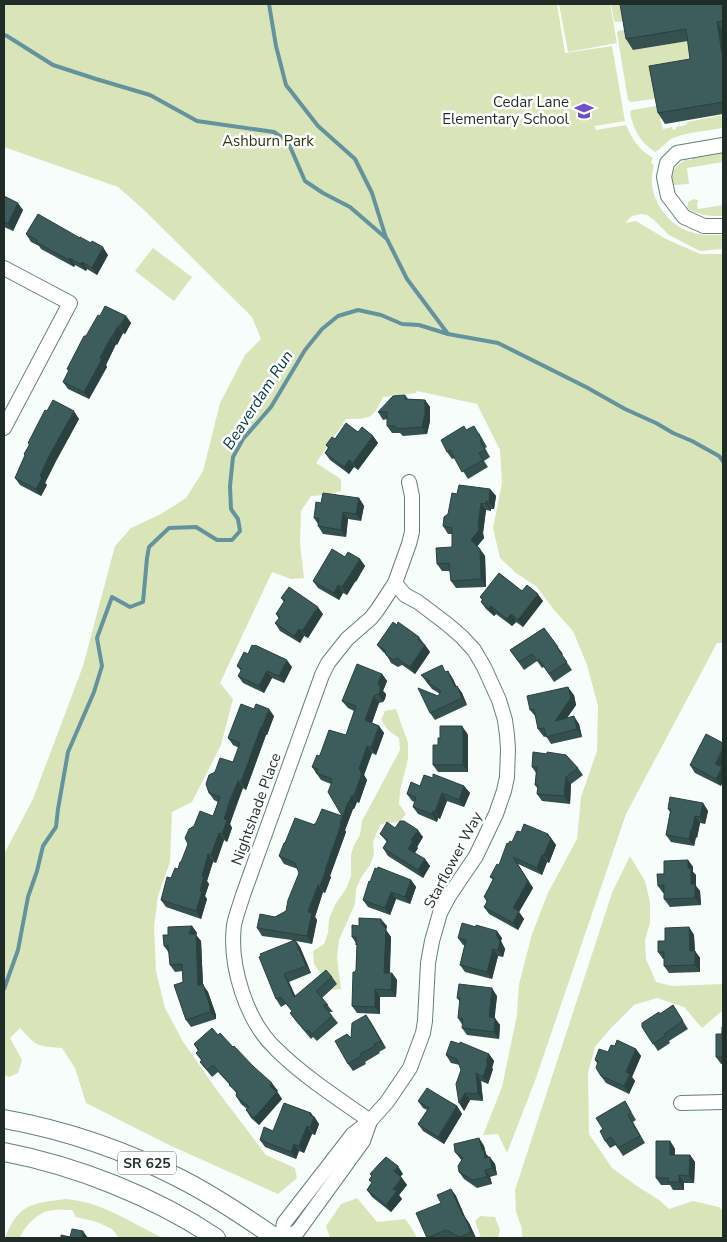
<svg xmlns="http://www.w3.org/2000/svg" width="727" height="1242" font-family="'Nunito Sans',sans-serif">
  <rect width="100%" height="100%" fill="#f7fdfb"/>
  <g fill="#d9e5b8">
    <path d="M4,4H557L565,53L612,46L625,121L595,126L596,130L626,125C633,140 638,149 653,158L651,162L654,166C645,193 665,224 691,232C702,236 713,235 723,235V249L700,251L669,235L654,220L647,215L641,214L632,216L625,223L636,221L666,239L700,254H723V643H717L626,814L536,1078L507,1153L498,1134L483,1135L502,1087L517,1015L519,984L532,934L548,893L577,839L581,797L597,751L598,706L587,665L573,631L554,610L537,587L516,573L500,558L493,528L502,483L500,450L477,404L417,391L416,393L383,397C373,419 370,419 346,419L316,463L341,479V491L327,495L311,496L301,511L300,544L304,578L291,579L272,572L220,683L233,699L221,745L192,802L172,812L170,862L158,896L154,927L156,971L165,1008L182,1040L216,1089L266,1155L295,1168L297,1178L278,1194L167,1144L86,1103L75,1068L62,1048C37,1046 37,1047 20,1028L10,1038L22,1060L18,1073L9,1077L4,1075V854L33,799L83,666L115,546L131,528L161,514L186,498L203,471L220,403L245,355L261,339L252,317L143,209L118,187L4,147Z"/>
    <path d="M559,4H610L617,43L568,52Z"/>
    <path d="M611,4H626L628,21L617,22L614,21Z"/>
    <path d="M630,29L634,50L693,40L698,70L661,98L631,102L628,100L617,33L618,31Z"/>
    <path d="M662,105L664,118L660,119L663,129L672,127L673,130L676,129V127L686,125L687,122L723,115V128C707,131 686,132 671,139C665,143 661,149 655,152C640,142 633,129 630,112L632,110Z"/>
    <path d="M723,153V162L687,168L689,184L674,185L672,184C670,171 676,164 688,159V160H692V158Z"/>
    <path d="M693,199L698,200V203L697,204L698,209L723,205V216C710,216 698,216 687,208L688,202Z"/>
    <path d="M153,248L192,277L174,301L135,271Z"/>
    <path d="M396,709L408,743V759L400,791L399,804L406,814L399,822L385,823L380,825L373,842L374,855L370,865L362,876L356,889L355,904L339,940L337,958L341,989L332,990L314,964L313,951L324,944L328,933L329,919L336,903L346,889L351,876V855L354,845L360,835L362,821L400,750L399,738L388,730L381,720L385,711Z"/>
    <path d="M630,856L645,881L650,902V923L645,940L646,959L656,982L672,986L723,984V1011H722L702,1028L684,1007L657,998L634,1005L611,1028L595,1047L588,1073L589,1134L612,1168L637,1186L659,1200L669,1209L693,1201L719,1207L723,1211V1238H522V1229L516,1212L515,1190L612,893Z"/>
    <path d="M357,1198L377,1222L405,1219L411,1227L417,1238H330L326,1226L341,1204Z"/>
    <path d="M66,1199C103,1202 131,1223 163,1238H119L112,1229L97,1222L76,1217L72,1210C65,1210 56,1209 48,1211C36,1214 24,1227 20,1238H5C18,1204 32,1203 66,1199Z"/>
    <path d="M480,1216L495,1217L500,1230L498,1238H481L475,1221Z"/>
  </g>
  <g fill="none" stroke-linecap="round" stroke-linejoin="round">
    <g stroke="#64939d" stroke-width="4">
      <path d="M269,4L276,46L286,85L318,126L355,159L372,193L386,238"/>
      <path d="M4,35L7,36L53,65L96,79L150,95L197,121L274,132L288,142L305,181L323,193L350,207L387,239L407,279L448,334"/>
      <path d="M4,989L18,950L28,897L37,871L43,846L56,827L58,809L68,752L94,692L102,666L97,638L112,597L130,607L143,602L147,558L149,547L169,528L196,527L217,540H232L240,531L238,519L231,509L230,486L233,457L243,439L271,407L305,350L322,329L338,316L358,310L381,315L402,324L419,325L448,334L498,343L586,387L625,409L656,423L673,433L692,441L719,456L723,461"/>
    </g>
    <g stroke="#638074" stroke-width="16">
      <g id="minor">
        <path d="M723,145L677,153L667,163L664,177L668,196L684,217L704,226H723"/>
        <path d="M4,268L70,303L4,428"/>
        <path d="M681,1103L723,1102"/>
        <path d="M370,1121C339,1099 303,1076 276,1049C246,1021 229,965 234,925C236,915 240,905 243,895L322,675L328,663L347,639L371,618L378,609L395,583L409,544L412,532V496L409,482"/>
        <path d="M281,1238L284,1223L353,1134L370,1121L387,1102L410,1068L423,1033L425,1021L428,963L432,941L440,913L449,896L476,856L496,814L504,791L507,777L508,749L507,735L505,720L499,700L484,667L474,650L462,637L447,624L418,602L405,595L395,583"/>
        <path d="M285,1238L298,1231L363,1141L370,1121"/>
      </g>
    </g>
    <g stroke="#638074" stroke-width="20">
      <g id="major">
        <path d="M4,1119C65,1130 126,1151 181,1179C214,1196 245,1217 276,1238"/>
        <path d="M4,1152C77,1166 155,1197 216,1238"/>
      </g>
    </g>
    <use href="#minor" stroke="#fff" stroke-width="14"/>
    <use href="#major" stroke="#fff" stroke-width="18"/>
  </g>
  <g fill="#34504f">
    <path d="M723,4V114L665,124L658,113L690,59L688,41L633,50L626,39Z"/>
    <path d="M4,196L23,210L13,231L4,227Z"/>
    <path d="M26,234L108,255L97,275L87,269L86,271L75,265L74,267L41,249L39,246L31,242Z"/>
    <path d="M100,316H126L131,323L125,334L123,333L117,345L116,344L106,365L107,367L89,399L68,389L63,382L69,371L67,369L86,336Z"/>
    <path d="M405,395L408,399L425,400L430,407V421L427,434L403,436L400,433H392L387,426V419L383,420L378,412Z"/>
    <path d="M47,411L79,419L56,461L45,483L47,485L41,496L20,485L15,478L25,456L24,454L29,445L28,443Z"/>
    <path d="M466,430L479,433L487,447L485,448L490,457L484,461L488,467L468,479L455,458L452,459L447,452Z"/>
    <path d="M358,432L373,436L378,443L358,470L354,467L349,474L330,460L325,453L328,448L326,445L335,439Z"/>
    <path d="M490,489L496,496L494,509H491V511L486,510L483,533L484,538L477,546L485,556L486,587L456,588L451,581L450,571H442L437,564L452,547V534H448L443,526L457,494Z"/>
    <path d="M359,498L364,506L361,521L348,519L346,537L323,534L318,526V524L314,518L321,503Z"/>
    <path d="M345,557L360,559L365,566L347,595L343,593L339,600L318,588L313,581Z"/>
    <path d="M522,591L543,601L523,627L516,622L512,626L496,614L494,616L486,609L481,602L482,600L480,597Z"/>
    <path d="M281,598L323,614L308,638L304,636L300,643L280,631L275,623L279,619L276,614L284,602Z"/>
    <path d="M397,625L419,637L430,652L415,674L402,665L398,667L391,663L386,654L383,652L377,645Z"/>
    <path d="M544,628L563,654L562,655L572,670L554,682L544,667L542,668L537,661L524,670L510,650Z"/>
    <path d="M248,654L292,667L284,683L272,678L264,693L243,683L238,676L241,671L237,666Z"/>
    <path d="M448,671L453,679L456,686H457L462,693L467,705L435,720L430,713L440,694L432,689L421,675Z"/>
    <path d="M382,674L387,681L383,691L386,694L385,699L383,702L379,703L372,723L379,726L384,733L376,755L372,753L364,775L367,780L359,803L357,802L354,809H353L345,830L346,832L330,876L331,877L325,893L323,892L315,917L317,920L312,944L296,941L300,947L311,973L289,982L295,996L332,977L337,984L322,998L333,1012H329L338,1023L317,1041L313,1037L311,1039L295,1020L290,1013L292,1011L286,1004L281,1007L276,999L292,940L262,936L257,928L275,917L286,911L299,873L298,869L284,864L279,856L285,843L316,823L342,816L331,784L321,780L312,767L319,756L346,735L354,711L348,708L342,701Z"/>
    <path d="M574,695L576,705L567,718L579,724L582,737L551,744L546,736L544,737L538,729L536,717L530,710Z"/>
    <path d="M254,709L274,716L267,735H266L246,790L243,788L235,808L230,824L232,828L227,842L224,840L216,863L213,862L207,881L209,884L205,896L207,899L201,919L166,907L161,900L171,878L178,869L181,862L213,816L218,802L214,800L209,793L233,762L239,748L233,745L228,738Z"/>
    <path d="M467,733L468,736V772H438L433,765L438,745Z"/>
    <path d="M690,765L722,767L721,786L695,773Z"/>
    <path d="M532,767L578,768L583,775L571,784L570,804L542,801L537,794L538,789L535,785L536,773Z"/>
    <path d="M433,778L464,786L470,793L464,807L447,801L440,819L438,818L437,822L418,814L413,807L415,802L412,801L407,794Z"/>
    <path d="M703,803L708,811L705,824L700,823L697,838L696,837L694,846L671,842L666,835L670,812L668,809Z"/>
    <path d="M395,828L423,837L417,847L418,848L415,853L425,859L430,866L423,878L388,856L383,848L387,842L380,834Z"/>
    <path d="M521,832L548,834L556,845L549,863L547,862L542,875L518,864L533,888L519,912L524,919L518,930L489,914L484,907L487,902L484,897L493,880L490,877L499,865L508,844L512,842Z"/>
    <path d="M688,860L693,867V872L696,875V886L700,891L701,905L670,907L664,899V893H663L658,886L664,874Z"/>
    <path d="M411,880L416,887L410,904L396,899L390,915L368,907L363,900Z"/>
    <path d="M192,926L197,933L196,935L201,941L203,985L208,992L216,1015V1019L191,1027L186,1020L183,971L175,972L170,965L169,953L164,946L168,935Z"/>
    <path d="M387,926L386,930L391,937L390,973H392L397,980L396,997H380V1014L357,1013L352,1006L355,972L356,970L357,946L356,943L352,937Z"/>
    <path d="M689,927L694,935L695,951L700,958V972L669,973L664,966V959H663L658,952L665,941Z"/>
    <path d="M458,938H502L501,941L505,949L503,957L498,956L492,979L465,972L460,965L465,945H463Z"/>
    <path d="M497,996L494,1018L500,1025L499,1039L467,1035L462,1028L463,1026L458,1018L460,1002L457,998Z"/>
    <path d="M673,1005L688,1029L669,1041L670,1043L658,1051L642,1027L660,1014Z"/>
    <path d="M366,1015L386,1048L379,1052L380,1053L365,1062L366,1064L353,1071L348,1064L351,1038Z"/>
    <path d="M723,1027V1064H721L716,1057Z"/>
    <path d="M218,1035L233,1047L278,1091H277L282,1099L259,1125L251,1118L246,1110L247,1109L241,1104L236,1096L237,1094L230,1085L218,1072L212,1077L200,1062L201,1060L196,1053L198,1051L194,1044Z"/>
    <path d="M615,1046L636,1049L641,1056L632,1077L635,1081L629,1094L606,1083L601,1076L597,1063L595,1060L608,1052Z"/>
    <path d="M489,1054L494,1061L492,1068L493,1069L488,1084L481,1081L483,1101L470,1100L464,1111L461,1070L460,1065L451,1063L446,1055Z"/>
    <path d="M418,1101L457,1106L462,1114L444,1144L423,1131L418,1124L427,1110L423,1108Z"/>
    <path d="M625,1101L636,1120L633,1122L645,1143L623,1156L616,1145L610,1148L605,1141L603,1129Z"/>
    <path d="M314,1116L319,1124L315,1135L312,1134L304,1153L299,1151L296,1159L265,1147L260,1140L273,1131Z"/>
    <path d="M479,1138L484,1146L486,1154L495,1164L497,1175L490,1177L492,1184L477,1188L464,1179L459,1172L462,1161L455,1152Z"/>
    <path d="M670,1141L675,1149V1155H690L695,1162L694,1183H684V1190H673L670,1185H661L656,1178Z"/>
    <path d="M370,1174H403L400,1176L407,1185L399,1195L402,1199L391,1212L372,1197L367,1190L372,1183L369,1180L372,1176Z"/>
    <path d="M451,1189L456,1196L465,1217L469,1223L476,1238H453L451,1237L449,1238H427L441,1203Z"/>
  </g>
  <g fill="#2b4140">
    <path d="M717,22L723,32V55L722,54Z"/>
    <path d="M18,203L23,210L13,231L8,224Z"/>
    <path d="M103,247L108,255L97,275L92,268Z"/>
    <path d="M70,258L75,265L74,267L69,260Z"/>
    <path d="M82,262L87,269L86,271L80,264Z"/>
    <path d="M126,316L131,323L125,334L120,326Z"/>
    <path d="M118,326L123,333L117,345L112,337Z"/>
    <path d="M111,337L116,344L106,365L107,367L89,399L84,392Z"/>
    <path d="M425,400L430,407V421L427,434L422,427Z"/>
    <path d="M74,411L79,419L56,461L45,483L47,485L41,496L36,489L40,476L50,454Z"/>
    <path d="M373,436L378,443L358,470L353,463Z"/>
    <path d="M349,460L354,467L349,474L344,467Z"/>
    <path d="M490,489L496,496L494,509L489,502Z"/>
    <path d="M359,498L364,506L361,521L356,514Z"/>
    <path d="M486,501L491,509V511L486,504Z"/>
    <path d="M481,503L486,510L483,533L484,538L476,548L471,540L478,526Z"/>
    <path d="M343,512L348,519L346,537L341,530Z"/>
    <path d="M480,549L485,556L486,587L481,579Z"/>
    <path d="M360,559L365,566L356,582L350,575Z"/>
    <path d="M349,574L355,581L347,595L342,587Z"/>
    <path d="M338,585L343,593L339,600L334,593Z"/>
    <path d="M538,594L543,601L523,627L518,620Z"/>
    <path d="M491,606L496,614L494,616L489,609Z"/>
    <path d="M318,607L323,614L308,638L302,631Z"/>
    <path d="M511,614L516,622L512,626L507,619Z"/>
    <path d="M299,629L304,636L300,643L294,636Z"/>
    <path d="M425,645L430,652L415,674L410,667Z"/>
    <path d="M287,660L292,667L284,683L279,676Z"/>
    <path d="M267,671L272,678L264,693L259,686Z"/>
    <path d="M448,671L453,679L460,694L455,687Z"/>
    <path d="M382,674L387,681L383,691L386,694L385,699L383,702L378,694V683Z"/>
    <path d="M457,686L462,693L467,705L462,698Z"/>
    <path d="M568,687L574,695L576,705L560,728L555,721Z"/>
    <path d="M374,696L379,703L370,728L365,720Z"/>
    <path d="M269,709L274,716L267,735L262,728Z"/>
    <path d="M574,716L579,724L582,737L577,729Z"/>
    <path d="M379,726L384,733L376,755L371,748Z"/>
    <path d="M462,726L467,733L468,736V772L463,765Z"/>
    <path d="M261,727L266,735L246,790L241,782Z"/>
    <path d="M367,746L372,753L364,775L367,780L359,803L354,796L359,769Z"/>
    <path d="M723,748V765L722,767L723,768V782L721,786L716,779L715,764Z"/>
    <path d="M566,777L571,784L570,804L564,796Z"/>
    <path d="M238,781L243,788L230,824L232,828L227,842L222,834L224,819Z"/>
    <path d="M464,786L470,793L464,807L459,800Z"/>
    <path d="M442,793L447,801L440,819L435,812Z"/>
    <path d="M352,795L357,802L354,809L349,802Z"/>
    <path d="M348,802L353,809L345,830L346,832L330,876L331,877L325,893L320,886L340,824Z"/>
    <path d="M703,803L708,811L705,824L700,817Z"/>
    <path d="M433,811L438,818L437,822L432,814Z"/>
    <path d="M695,816L700,823L697,838L692,830Z"/>
    <path d="M418,830L423,837L417,847L418,848L413,856L408,849L411,840Z"/>
    <path d="M691,830L696,837L694,846L689,839Z"/>
    <path d="M219,833L224,840L216,863L211,855Z"/>
    <path d="M548,834L556,845L549,863L544,855Z"/>
    <path d="M208,854L213,862L207,881L209,884L205,896L207,899L201,919L196,911L202,876Z"/>
    <path d="M542,855L547,862L542,875L537,868Z"/>
    <path d="M513,857L533,888L519,912L524,919L518,930L513,923Z"/>
    <path d="M425,859L430,866L423,878L418,870Z"/>
    <path d="M688,860L693,867V872L696,875V886L700,891L701,905L695,898L691,884L688,868Z"/>
    <path d="M411,880L416,887L410,904L405,897Z"/>
    <path d="M318,885L323,892L315,917L317,920L312,944L307,936L308,912Z"/>
    <path d="M391,892L396,899L390,915L385,908Z"/>
    <path d="M381,919L387,926L386,930L391,937L389,980L384,973Z"/>
    <path d="M192,926L197,933L196,935L201,941L203,985L208,992L216,1015V1019L210,1012L198,986L189,934Z"/>
    <path d="M689,927L694,935L695,958V951L700,958V972L695,965L690,951Z"/>
    <path d="M497,931L502,938L501,941L505,949L503,957L498,950L496,934Z"/>
    <path d="M295,940L300,947L311,973L306,966Z"/>
    <path d="M493,949L498,956L492,979L487,972Z"/>
    <path d="M392,973L397,980L396,997L391,990Z"/>
    <path d="M284,974L289,982L299,1004L294,997Z"/>
    <path d="M492,988L497,996L494,1025L489,1017Z"/>
    <path d="M375,989L380,997V1014L375,1007Z"/>
    <path d="M366,1015L371,1022L386,1048L381,1041Z"/>
    <path d="M495,1018L500,1025L499,1039L494,1032Z"/>
    <path d="M636,1049L641,1056L632,1077L635,1081L629,1094L624,1086L626,1072Z"/>
    <path d="M489,1054L494,1061L492,1068L493,1069L488,1084L483,1077Z"/>
    <path d="M476,1073L481,1081L483,1101L478,1094Z"/>
    <path d="M272,1083L278,1091L275,1093L270,1086Z"/>
    <path d="M277,1092L282,1099L259,1125L254,1118Z"/>
    <path d="M465,1093L470,1100L464,1111L459,1103Z"/>
    <path d="M457,1106L462,1114L444,1144L438,1137Z"/>
    <path d="M311,1113L319,1124L315,1135L310,1128V1115Z"/>
    <path d="M307,1126L312,1134L304,1153L299,1146Z"/>
    <path d="M479,1138L484,1146L486,1154L489,1157L485,1158L482,1150Z"/>
    <path d="M670,1141L675,1149V1162L670,1155Z"/>
    <path d="M294,1144L299,1151L296,1159L291,1152Z"/>
    <path d="M690,1155L695,1162L694,1183L689,1176Z"/>
    <path d="M490,1157L495,1164L497,1175L492,1168Z"/>
    <path d="M398,1166L403,1174L399,1178L394,1171Z"/>
    <path d="M485,1170L490,1177L492,1184L487,1177Z"/>
    <path d="M679,1175L684,1183V1190L679,1182Z"/>
    <path d="M402,1178L407,1185L399,1195L402,1199L391,1212L386,1205L393,1189Z"/>
    <path d="M451,1189L456,1196L465,1217L469,1223L476,1238L471,1232L463,1216Z"/>
    <path d="M83,1231L88,1238H82Z"/>
  </g>
  <g fill="#3d5d5c" stroke="#2b4140">
    <path d="M620,4H723V21L717,22L722,54H723V102L658,113L649,66L690,59L686,29L626,39Z"/>
    <path d="M4,196L18,203L8,224L4,222Z"/>
    <path d="M38,214L80,238V237L91,243L92,241L103,247L92,268L82,262L80,264L70,258L69,260L36,242L37,240L26,234Z"/>
    <path d="M105,306L126,316L120,326H118L112,337H111L100,358L102,359L84,392L63,382L69,370L67,369L84,336H86L98,315L100,316Z"/>
    <path d="M405,395V399L425,400V414L422,427L398,429L395,426H387V412H378L393,396Z"/>
    <path d="M53,400L74,411L50,454L40,476L42,478L36,489L15,478L25,455L24,454L30,444L28,443L45,410L47,411Z"/>
    <path d="M346,423L358,432L362,427L373,436L353,463L349,460L344,467L325,453L329,447L326,445L332,437L335,439Z"/>
    <path d="M464,426L466,430L474,426L482,440L480,441L485,450L479,453L483,460L462,472L450,450L447,452L441,440Z"/>
    <path d="M459,485L490,489L489,502L486,501V504L481,503L478,526L479,530L471,540L480,549L481,579L451,581L449,563L437,564L436,548L452,547V528L443,526L444,517L448,514L452,493L457,494Z"/>
    <path d="M323,493L359,498L356,514L343,512L341,530L318,526L319,518H314L316,502L321,503Z"/>
    <path d="M332,549L345,557L348,552L360,559L342,587L338,585L334,593L313,581Z"/>
    <path d="M499,573L522,591L527,585L538,594L518,620L511,614L507,619L491,606L489,609L481,602L483,599L480,597Z"/>
    <path d="M289,587L318,607L302,631L299,629L294,636L275,623L280,617L276,614L285,600L281,598Z"/>
    <path d="M393,622L397,625L398,622L408,629L419,637L418,640L425,645L410,667L397,658L393,660L386,655L385,650L377,645Z"/>
    <path d="M544,628L558,647L557,648L567,662L549,674L539,659L537,661L532,654L519,662L510,650Z"/>
    <path d="M252,645L254,646L255,645L287,660L279,676L267,671L259,686L238,676L242,669L237,666L244,652L248,654Z"/>
    <path d="M357,664L382,674L378,683L380,687V692L378,694L374,696L365,720L379,726L371,748L367,746L359,769L361,770L360,772L362,773L354,796L352,795L349,802H348L340,824L341,825L325,870H326L320,886L318,885L308,912L312,913L307,936L257,928L260,914L275,917L286,911L288,900L299,873L295,863L279,856L284,843H285L295,818L315,825V823H316L322,809L342,816L328,792L332,782H331L332,779L316,773L318,769L312,767L317,755L319,756L320,755L329,730L346,735L356,706L342,701Z"/>
    <path d="M442,665L445,672L448,671L455,687L457,686L462,698L430,713L418,688L438,696L441,691L427,682L430,681L421,675Z"/>
    <path d="M568,687L571,698L555,721L574,716L577,729L546,737L544,728L538,729L534,709L530,710L527,696Z"/>
    <path d="M241,704L254,709L256,704L269,709L262,728L261,727L241,782L238,781L230,800L224,819L227,820L222,834L219,833L211,855L208,854L202,876H204L200,891L202,892L196,911L161,900L167,877L171,878L175,868L178,869L180,862H181L188,844L185,838L189,829L194,826L200,811L213,816L220,797L209,793L206,784L209,775L215,772L220,758L233,762L240,743L228,738Z"/>
    <path d="M440,726H462V729H463V765H433V745H438V738H440Z"/>
    <path d="M706,734L723,743V748L715,764L722,767L716,779L690,765Z"/>
    <path d="M533,752L547,754V752L566,755L578,768L566,777L564,796L537,794L538,785H535L537,767H532Z"/>
    <path d="M433,774L464,786L459,800L442,793L435,812L433,811L432,814L413,807L416,797L407,794L411,782L420,786L424,775L433,778Z"/>
    <path d="M670,797L703,803L700,817L695,816L692,830H691L689,839L666,835L671,809H668Z"/>
    <path d="M400,821H404L418,830L411,840L413,841L408,849L425,859L418,870L383,848L388,840L380,834L387,822L395,828Z"/>
    <path d="M524,824L548,834L547,835L551,838L544,855H542L537,868L513,857L528,881L513,908L519,911L513,923L484,907L488,900L484,897L494,878L490,877L497,864L499,865L507,843L508,844L510,841L512,842L517,831L521,832Z"/>
    <path d="M688,860V868H691V884H695V898L664,899V885L658,886L657,874H664V861Z"/>
    <path d="M378,867L411,880L405,897L391,892L385,908L363,900L369,881L370,882L375,868L377,869Z"/>
    <path d="M359,918L381,919V923L386,929L384,973H392L391,990L375,989V1007L352,1006L353,972H355L356,970L357,944L356,945V937H352V925L359,926Z"/>
    <path d="M462,923L476,927V925L497,931L496,934L500,942L498,950L493,949L487,972L460,965L466,940L458,938Z"/>
    <path d="M192,926L189,934H196L198,986L203,984L210,1007V1012L186,1020L174,985L183,982L182,964L170,965L168,945L164,946L163,935H168V927Z"/>
    <path d="M689,927L690,951H695V965L664,966V952H658V941H665V928Z"/>
    <path d="M295,940L306,966L284,974L294,997L326,970L332,977L316,991L328,1005H323L332,1016L312,1034L308,1030L306,1032L290,1013L292,1011L281,997L276,999L259,957L261,956L260,954Z"/>
    <path d="M459,984L492,988L489,1017L495,1018L494,1032L462,1028L463,1019L458,1018L460,998H457Z"/>
    <path d="M673,1005L683,1021L664,1034L665,1036L653,1044L642,1027V1023L659,1012L660,1014Z"/>
    <path d="M366,1015L381,1041L374,1044L375,1046L360,1054L361,1056L348,1064L335,1041L347,1034L351,1038L352,1023Z"/>
    <path d="M722,1027H723V1057H716V1034H722Z"/>
    <path d="M212,1028L218,1035L220,1033L233,1047L234,1046L253,1066L272,1083L270,1086L277,1092L254,1118L246,1110L249,1107L236,1096L237,1092L229,1085L230,1084L213,1065L207,1070L200,1062L202,1060L196,1053L199,1050L194,1044Z"/>
    <path d="M617,1040L636,1049L626,1072L630,1074L624,1086L601,1076L596,1068L598,1061L595,1060L599,1049L608,1052L611,1045L615,1046Z"/>
    <path d="M451,1041L460,1044V1042L489,1054L486,1062H488L483,1077L476,1073L478,1094L465,1093L459,1103L456,1084L461,1070L457,1059L446,1055Z"/>
    <path d="M427,1088L440,1096L457,1106L438,1137L418,1124L429,1108L418,1101Z"/>
    <path d="M625,1101L631,1112L628,1115L640,1136L618,1148L611,1137L605,1141L600,1131L603,1129L596,1118Z"/>
    <path d="M284,1103L311,1113L310,1115L314,1117L310,1128L307,1126L299,1146L294,1144L291,1152L260,1140L264,1127L273,1131Z"/>
    <path d="M479,1138L482,1150H484L485,1158L490,1157L492,1168L485,1170L487,1177L472,1180L459,1172L458,1166L463,1158L455,1152L454,1144Z"/>
    <path d="M656,1141H670V1155H690L689,1176L679,1175V1182H668V1178H656Z"/>
    <path d="M386,1157L398,1166L394,1171L402,1178L393,1189L397,1191L386,1205L367,1190L372,1182L369,1180L372,1176L370,1174L380,1163Z"/>
    <path d="M451,1189L463,1216H464L471,1232L460,1237L446,1230L427,1238L416,1213L441,1203L437,1195Z"/>
    <path d="M72,1229L83,1231L82,1238H61V1235L70,1237Z"/>
  </g>
  <defs>
    <g id="school-bare" transform="scale(1.5)"><path d="M0-5L7-2L0 1L-7-2ZM-4 1L0 2.5L4 1V4Q0 6-4 4Z" fill="#704fc8" stroke="#fff" stroke-width="2.5" paint-order="stroke"/></g>
  </defs>
  <g fill-rule="evenodd">
    <use href="#school-bare" x="584" y="111"/>
  </g>
  <g text-anchor="middle" dominant-baseline="central" stroke-width="5" stroke-linejoin="round" paint-order="stroke">
    <rect fill="#fff" stroke="#626b68" stroke-width="1" x="118" y="1151.5" width="58" height="23" rx="4"/>
    <g font-size="14" font-weight="bold" fill="#1f2c27">
      <text x="147" y="1163">SR 625</text>
    </g>
    <g font-size="15" fill="#1f2c27" stroke="#fff" text-anchor="end">
      <text x="569" y="102">Cedar Lane<tspan x="569" dy="17">Elementary School</tspan></text>
    </g>
    <g font-size="15" fill="#2c330d" stroke="#fff">
      <text x="268" y="141">Ashburn Park</text>
    </g>
    <g font-size="15" fill="#1f2c27" stroke="#fff">
      <text transform="translate(256 809) rotate(-70)">Nightshade Place</text>
      <text transform="translate(453 860) rotate(-62)">Starflower Way</text>
    </g>
    <g font-size="16" font-style="italic" fill="#003a47" stroke="#fff">
      <text transform="translate(258 400) rotate(-57)">Beaverdam Run</text>
    </g>
  </g>
  <rect width="727" height="1242" fill="none" stroke="#1f2c27" stroke-width="10"/>
</svg>
